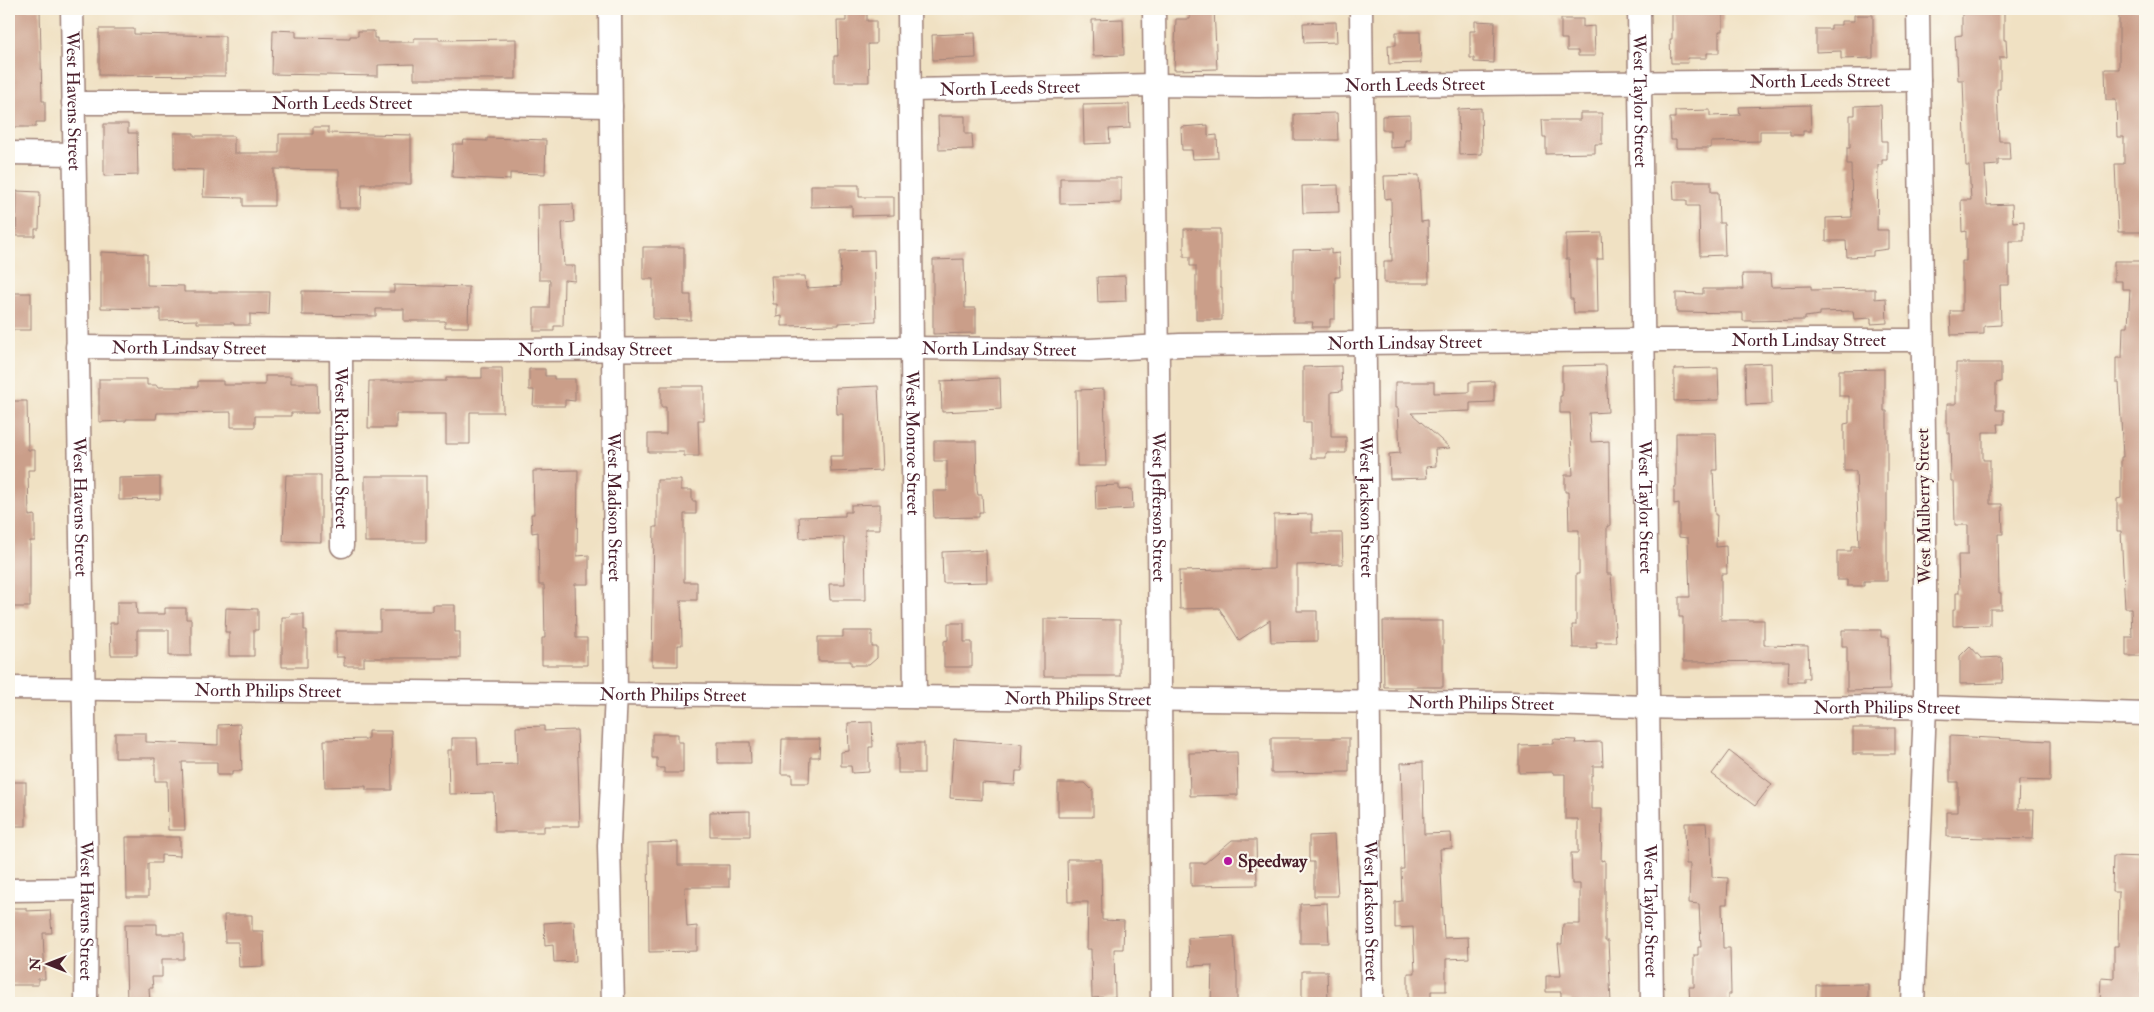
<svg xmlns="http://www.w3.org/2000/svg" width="2154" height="1012" font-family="'IM FELL Double Pica',serif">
  <rect width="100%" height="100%" fill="#fbf7ec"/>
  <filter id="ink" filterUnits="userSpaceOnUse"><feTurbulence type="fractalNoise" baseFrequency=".02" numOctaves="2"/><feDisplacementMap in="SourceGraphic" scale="10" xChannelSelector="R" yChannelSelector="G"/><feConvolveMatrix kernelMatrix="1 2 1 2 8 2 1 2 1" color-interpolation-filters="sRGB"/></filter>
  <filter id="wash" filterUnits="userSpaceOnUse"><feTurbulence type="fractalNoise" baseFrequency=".0096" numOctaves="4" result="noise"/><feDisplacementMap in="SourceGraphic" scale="20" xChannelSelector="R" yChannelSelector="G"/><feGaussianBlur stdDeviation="1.12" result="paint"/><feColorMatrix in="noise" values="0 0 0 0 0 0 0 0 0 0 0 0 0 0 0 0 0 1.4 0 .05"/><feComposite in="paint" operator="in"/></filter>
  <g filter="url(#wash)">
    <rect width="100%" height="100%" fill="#f0e1c3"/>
    <g id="blocks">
      <g fill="#ca9e89">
        <path d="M9,9H40L42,101H45V122H36V127H9Z"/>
        <path d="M846,9H867V21H876V44H868L869,82H834V56H838L837,21H846Z"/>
        <path d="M1190,9H1214L1217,69L1174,70L1176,19H1190Z"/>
        <path d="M1675,9H1723V31H1719V53H1707V58H1687L1688,63H1671L1670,39H1672V13H1676Z"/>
        <path d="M1962,9H2004V40H2006L2007,57H2000V89H1997L1999,141H2009L2010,160H1998V165L1985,166L1987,205L2012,204L2013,222L2024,221V241H2009V285H2000L2001,325L1984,326V334L1951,335L1950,311H1962V261H1966V231L1962,232L1961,200H1971L1969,166H1966L1963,80H1958L1957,56H1956L1955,36L1962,35Z"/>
        <path d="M2119,9H2145V232H2118L2115,164H2124V137H2117L2116,100H2106L2105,69H2119Z"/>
        <path d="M1854,15H1873V58L1841,59V51L1816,52V29H1831V25H1841V21H1854Z"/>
        <path d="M1123,19L1124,55L1093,56L1092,20Z"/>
        <path d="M1561,19H1583V27L1594,26L1595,56H1578V51H1567V39H1561Z"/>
        <path d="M1475,21L1495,22L1494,63L1474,62V58H1470V31H1475Z"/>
        <path d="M1336,22L1337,42L1304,43L1303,23Z"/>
        <path d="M99,29H134V34L225,36V76L99,75Z"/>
        <path d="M273,30L296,31V37L350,38V36H358V31H374V38H377V42H414V38H439V40L516,39V79H414V64L378,65V76L272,74Z"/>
        <path d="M1396,32H1420L1421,63L1389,64L1388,45H1396Z"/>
        <path d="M975,33L976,58L933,60L932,35Z"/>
        <path d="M1129,104L1130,128L1109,129L1110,143L1084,144L1083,105Z"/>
        <path d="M1810,105L1811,131H1803V135H1790V131H1760V141L1711,142V148H1676V140H1671L1670,118H1675V111L1710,110V116L1740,115L1739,107Z"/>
        <path d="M1881,105L1882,141H1887V160H1882V165H1878L1877,230H1888V249L1873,251V256L1847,257L1846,241H1826V218L1852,217L1851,165H1847V148H1850V115H1855V106Z"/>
        <path d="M1481,108L1482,154L1459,155L1458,109Z"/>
        <path d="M1337,113L1338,140H1294V114Z"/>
        <path d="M1580,113H1602V144H1595V153L1546,154V137H1543L1542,120H1580Z"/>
        <path d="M1410,115V140H1405V147L1390,148V130H1382V116Z"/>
        <path d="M938,116H965V134H972L973,149L939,150Z"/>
        <path d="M104,124H128V133H137L138,175L104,176Z"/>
        <path d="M1208,125V136L1217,135L1218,158L1193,159L1192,150H1182L1181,127Z"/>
        <path d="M313,127H328V133L411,135V184H362L361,208H339V170L274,169V206H243V198L203,197L204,170L174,169V133H194V136H234V153H279V134H313Z"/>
        <path d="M487,138L546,140L545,174L510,173V180L452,177L453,144H463L464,140L487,141Z"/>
        <path d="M1419,175L1421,222L1428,221L1429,283H1384V261H1392L1391,198L1385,199L1384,176Z"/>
        <path d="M1060,178H1121V203L1060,204Z"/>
        <path d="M1673,181H1711V192H1718L1719,223H1724L1725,255L1700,256L1699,206H1687V200H1674Z"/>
        <path d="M811,185H859V197H894V215L852,216V206L811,207Z"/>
        <path d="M1338,185L1339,212L1303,213L1302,186Z"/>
        <path d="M17,191L40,192L39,229H35V236H16Z"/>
        <path d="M573,204L574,222L562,223L564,266H575V281L564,280L563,326H554V331H534V308H549L550,280H539L538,205Z"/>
        <path d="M1184,229H1220V287H1222V320H1196V266H1190V257H1184Z"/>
        <path d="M1602,233L1603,259H1597L1598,313H1574L1573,299H1570L1569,259H1566V234Z"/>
        <path d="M643,247H684V295H691V320L653,319V279H643Z"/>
        <path d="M1331,249V254L1339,253L1340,277H1335V319H1330V327H1312L1313,322H1293V250Z"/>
        <path d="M874,250L876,321L839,323V325L782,326V316L777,317V304H773L771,276H805L806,288L841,286L840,251Z"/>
        <path d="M101,252L147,254V285L184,286V292H270L269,315L250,314V325H234V323H197V320L160,321V309L101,308Z"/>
        <path d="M964,259L965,308H976V333L933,334V260Z"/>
        <path d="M2114,261H2145V656H2126V637H2132L2131,608H2125L2121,531H2117V499L2121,498V457H2123L2119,382H2116V358H2122L2123,327H2128L2130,289H2122V281H2114Z"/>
        <path d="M1742,274H1770L1771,287L1811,286V290L1875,289V299L1886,298L1887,323L1871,324V318L1854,319L1853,311L1820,312V315L1805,317V320L1743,321V313L1676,312V293L1703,294V289H1743Z"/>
        <path d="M1125,276L1126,301L1098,302L1097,277Z"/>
        <path d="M394,285L469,287L468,327H445V321H404V309H376V316L302,315V291L394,292Z"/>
        <rect x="9" y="293" width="22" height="37"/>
        <path d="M1771,363L1772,404L1746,405L1745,364Z"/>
        <path d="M1956,363H2001V382L1996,383V410H2004V424H1998L1999,432H1983V460H1990V504H2002L2003,534H1998L1999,593H2001V609H1990V625L1953,626V609H1956V593H1959L1958,555H1968V525H1955L1954,481H1951L1950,433H1947V404H1956Z"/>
        <path d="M1606,365L1608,412L1589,413L1591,442L1609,441L1610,526H1607V574H1611L1616,642H1596L1597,648H1573L1572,625H1576V574H1579V530H1569L1568,492H1565V475H1573L1570,413H1560V396H1562V366Z"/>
        <path d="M1341,366L1342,391L1331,392V437H1346V453H1326V458H1311V422H1303V367Z"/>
        <path d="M482,368H502L503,412H470V444H446V414H396V428H368L369,381H446V378H482Z"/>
        <path d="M1718,368L1719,400L1674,401V369Z"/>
        <path d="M529,369H545V376H554V379H575V401L565,400V406H533L534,390H529Z"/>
        <path d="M1884,369V411H1887V581H1864V586H1847V580H1837V551H1851V546H1859L1857,497L1856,471H1844V424L1849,423V396H1839V370Z"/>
        <path d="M265,376H291V383H317L318,413H291V416H255V427H231V412L157,413L156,419H126V421L99,422V379H147V385H157V387H198V381H223V385H265Z"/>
        <path d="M1000,378L1001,409L942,412L941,381Z"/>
        <path d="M1494,381V402L1470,403V411L1411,413L1450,448L1435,449L1436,466L1426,467L1427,478L1390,479L1389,454L1400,453L1398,408H1395V382H1434V393L1469,392V382Z"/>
        <path d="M661,386H704V420H698L699,456H684V452H648V434H666V407H661Z"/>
        <path d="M878,386L882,470L831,472L830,456H843V414H837L836,388Z"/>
        <path d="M1104,389L1106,466H1077L1076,390Z"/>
        <path d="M9,401H27L28,450H35V470H28L29,516L35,515V541H30V607H9Z"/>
        <path d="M1676,433H1716L1717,470H1713L1715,515H1717L1716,547L1726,546L1727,574H1721V620H1764V645L1808,646L1809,678H1804V682H1788L1789,661L1683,662V617H1679V597H1690L1688,538L1679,537V503L1674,504V487H1676Z"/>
        <path d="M934,441H976L977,490L978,495H982L983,512H979V517L934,518L933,491H947V461H934Z"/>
        <path d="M578,470L577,556L589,555V584H575L576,638H587V665H542V638H545L544,585H539L538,532L532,533L531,514H534L533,471Z"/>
        <path d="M286,475H321V542L283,541Z"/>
        <rect x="365" y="476" width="61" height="66"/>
        <path d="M160,477V499L119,500V478Z"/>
        <path d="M657,480H681V490H692V501H696V514H684V582H697V600H681L682,645H678V666H652L654,527H657Z"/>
        <path d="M1119,485V490L1132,489L1133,509L1096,511L1095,486Z"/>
        <path d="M880,504V529H865L866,600H830L829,584H845L844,537L800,538L799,517L845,516V512H851V505Z"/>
        <path d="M1312,514V533H1342L1343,564L1297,565V611H1317V641L1271,642L1270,620L1239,640L1219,608L1180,609L1179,571L1274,569V515Z"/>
        <path d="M986,550L987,582L943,583L942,552Z"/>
        <path d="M117,602H136L137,614H165V608H186V619H191V656H169V630H137V655H111L110,623H117Z"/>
        <path d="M433,605H455V632H460V658H364V666H344V657H336V631H380V611H433Z"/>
        <path d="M226,608L258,609V630H254V656H229V632H225Z"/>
        <path d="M291,614H304V630H307V667H282V617H290Z"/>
        <path d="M1044,619L1120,620V676H1044Z"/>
        <path d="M1383,621H1443V687H1384Z"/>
        <path d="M948,623H964V642H972V667H944V641L948,640Z"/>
        <path d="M1842,630H1881V637H1889L1890,690L1847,691V646H1842Z"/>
        <path d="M843,631H872V647H877V658L869,665H851V661H818V637H843Z"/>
        <path d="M1970,646L1981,658L2002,657L2003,683L1960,684V656Z"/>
        <path d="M872,722L873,747H869V772L852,773L851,766H841V752L849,751L848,723Z"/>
        <path d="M240,724L242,771H232V775H217V762H182L185,830H168L167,781H155V758H115V733H146V742L218,745V725Z"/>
        <path d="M544,726V731L577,730L580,826H544V832H495L494,793L449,794L448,750H452V738H477L478,765L517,764L516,727Z"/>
        <rect x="1853" y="728" width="42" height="26"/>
        <path d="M368,731H391L392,790H366V786L325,787L324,740L368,739Z"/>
        <path d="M652,734H678V742H683V773H664V768H657V758H652Z"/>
        <path d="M1950,736L2050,741V781L2019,780L2018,809H2034L2033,839L1947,837V812H1958V782H1950Z"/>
        <path d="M1271,738H1349V772L1271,773Z"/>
        <path d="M782,739H820L819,757H810L809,783H792V774H781Z"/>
        <path d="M954,739L1023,744L1022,771H1016L1015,785L982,783V800L950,798Z"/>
        <path d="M1553,739L1576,740L1575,743L1602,742L1603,766H1593V775H1591V809H1602L1601,861L1605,860V941H1608L1611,1003H1571V999H1561V992H1546V976H1561L1558,944H1562L1563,924H1580V884H1572L1571,853H1578V819H1565V774H1553V772L1519,773V745L1553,744Z"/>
        <path d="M718,742H750L751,763H718Z"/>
        <rect x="898" y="743" width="26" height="30"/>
        <path d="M1729,751L1772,784L1755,806L1712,774Z"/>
        <path d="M1237,752L1238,795L1190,796L1189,753Z"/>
        <path d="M1423,762L1424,834L1451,833L1452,848L1440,849L1444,938L1468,937L1469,958L1446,959V991H1431V1003H1408V973H1415L1413,927L1395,928V902L1402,901L1401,869H1404L1401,763Z"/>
        <rect x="9" y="782" width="17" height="44"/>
        <path d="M1058,783H1085L1093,791V817H1058Z"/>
        <path d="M750,811V836H710V812Z"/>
        <path d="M1685,823H1706L1707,836L1711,835L1712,877L1728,878L1727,904H1722L1723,948H1730L1731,994H1728V1002L1690,1003L1689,987H1694V955H1698V947H1701L1699,904L1689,903L1690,864H1686Z"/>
        <path d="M1334,835L1338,896H1314V862H1309V836Z"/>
        <path d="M126,837H180V856L161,855V863H148V897H127Z"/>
        <path d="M1232,840H1256L1257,885L1191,886V863H1205Z"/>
        <path d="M678,842V865H729V887H685L687,927L697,926V951L649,952L648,843Z"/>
        <path d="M2113,856L2145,857L2144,931H2141V982H2145V1003H2100L2101,978L2114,979V946H2118L2119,892H2112Z"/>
        <path d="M1067,859H1101L1102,920L1124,921L1123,949H1114L1115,997L1092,998L1091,949H1087L1088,902H1068Z"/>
        <path d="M1327,903L1329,943H1300V904Z"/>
        <path d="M11,908H26V911L50,910L52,933H43L45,979H38V985H9V914L11,913Z"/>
        <path d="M224,915H252V931H263L264,966L239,967L238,942H225Z"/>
        <path d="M574,921L576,961L554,962L553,945L545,946L544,923Z"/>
        <path d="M125,924H157V934H184V959H162V977H152L153,988H149L150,1003H127Z"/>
        <path d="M1234,936L1236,971H1237V1003H1211L1212,965L1189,966L1188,938Z"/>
        <path d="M1302,971H1327L1328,1001H1302Z"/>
        <path d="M1868,984V1003H1816V985Z"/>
      </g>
    </g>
  </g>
  <g filter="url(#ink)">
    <use href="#blocks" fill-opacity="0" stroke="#9d8077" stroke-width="1"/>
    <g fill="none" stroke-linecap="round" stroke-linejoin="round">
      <g stroke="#9d8077" stroke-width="25">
        <g id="minor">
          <path id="s1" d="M72,9L87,889L86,1003"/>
          <path id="s2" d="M610,9L616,694L609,846L613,1003"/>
          <path id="s3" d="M909,9L915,697"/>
          <path id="s4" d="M1154,9L1158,369L1162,1003"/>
          <path id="s5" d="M1361,9L1372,1003"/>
          <path id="s6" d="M1639,9L1652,1003"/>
          <path id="s7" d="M910,90L1154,85L1258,86L1919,80"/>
          <path id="s8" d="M73,103H429L611,106"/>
          <path d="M9,153L74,154"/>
          <path id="s9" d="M77,347L478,350L912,348L1090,350L1180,345L1643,340H1921"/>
          <path id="s10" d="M341,349L342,546"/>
          <path id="s11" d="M9,688L1510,703L1683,708L1925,707L2145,714"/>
          <path d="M9,890L87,889"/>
          <path d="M1913,1003L1925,707V506L1918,9"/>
        </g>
      </g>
      <use href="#minor" stroke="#fff" stroke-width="22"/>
    </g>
  </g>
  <circle fill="#b5179e" stroke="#fbf7ec" stroke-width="2" cx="1228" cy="861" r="5"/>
  <g text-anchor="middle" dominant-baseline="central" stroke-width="4.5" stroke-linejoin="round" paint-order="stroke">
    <g font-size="18" fill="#4a1f2b" stroke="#fbf7ec">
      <text stroke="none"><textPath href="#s7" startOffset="910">North Leeds Street</textPath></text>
      <text stroke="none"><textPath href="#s7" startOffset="505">North Leeds Street</textPath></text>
      <text stroke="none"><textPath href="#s7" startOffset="100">North Leeds Street</textPath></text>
      <text stroke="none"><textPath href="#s1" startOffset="92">West Havens Street</textPath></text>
      <text stroke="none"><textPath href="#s6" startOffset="92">West Taylor Street</textPath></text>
      <text stroke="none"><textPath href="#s8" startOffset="269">North Leeds Street</textPath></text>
      <text stroke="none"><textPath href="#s9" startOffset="1732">North Lindsay Street</textPath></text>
      <text stroke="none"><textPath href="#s9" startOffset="1328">North Lindsay Street</textPath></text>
      <text stroke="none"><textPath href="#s9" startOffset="112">North Lindsay Street</textPath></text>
      <text stroke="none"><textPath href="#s9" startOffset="922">North Lindsay Street</textPath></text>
      <text stroke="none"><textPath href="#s9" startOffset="518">North Lindsay Street</textPath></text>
      <text stroke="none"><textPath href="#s3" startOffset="434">West Monroe Street</textPath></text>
      <text stroke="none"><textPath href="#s10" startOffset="99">West Richmond Street</textPath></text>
      <text stroke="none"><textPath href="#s1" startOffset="498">West Havens Street</textPath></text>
      <text stroke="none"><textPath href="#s2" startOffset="498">West Madison Street</textPath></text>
      <text stroke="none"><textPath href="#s4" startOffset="498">West Jefferson Street</textPath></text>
      <text stroke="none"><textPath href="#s5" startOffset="498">West Jackson Street</textPath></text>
      <text stroke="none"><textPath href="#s6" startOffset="498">West Taylor Street</textPath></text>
      <text transform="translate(1924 506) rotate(-91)">West Mulberry Street</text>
      <text stroke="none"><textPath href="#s11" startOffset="259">North Philips Street</textPath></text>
      <text stroke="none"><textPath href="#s11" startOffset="664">North Philips Street</textPath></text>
      <text stroke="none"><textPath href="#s11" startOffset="1069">North Philips Street</textPath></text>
      <text stroke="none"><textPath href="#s11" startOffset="1472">North Philips Street</textPath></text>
      <text stroke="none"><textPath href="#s11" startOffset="1878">North Philips Street</textPath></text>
      <text stroke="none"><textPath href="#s1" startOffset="902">West Havens Street</textPath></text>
      <text stroke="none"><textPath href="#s5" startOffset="902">West Jackson Street</textPath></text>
      <text stroke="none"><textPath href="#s6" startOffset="902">West Taylor Street</textPath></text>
    </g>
    <g font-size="18" font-weight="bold" fill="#4a1f2b" stroke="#fbf7ec" text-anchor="start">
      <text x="1238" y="861">Speedway</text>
    </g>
  </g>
  <rect width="2154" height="1012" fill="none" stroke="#fbf7ec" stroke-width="30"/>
  <g transform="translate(48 964) rotate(270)" stroke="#fbf7ec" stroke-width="4" paint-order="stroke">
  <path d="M0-4L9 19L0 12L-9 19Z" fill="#4a1f2b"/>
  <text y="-8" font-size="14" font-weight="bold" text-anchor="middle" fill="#4a1f2b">N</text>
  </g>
</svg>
